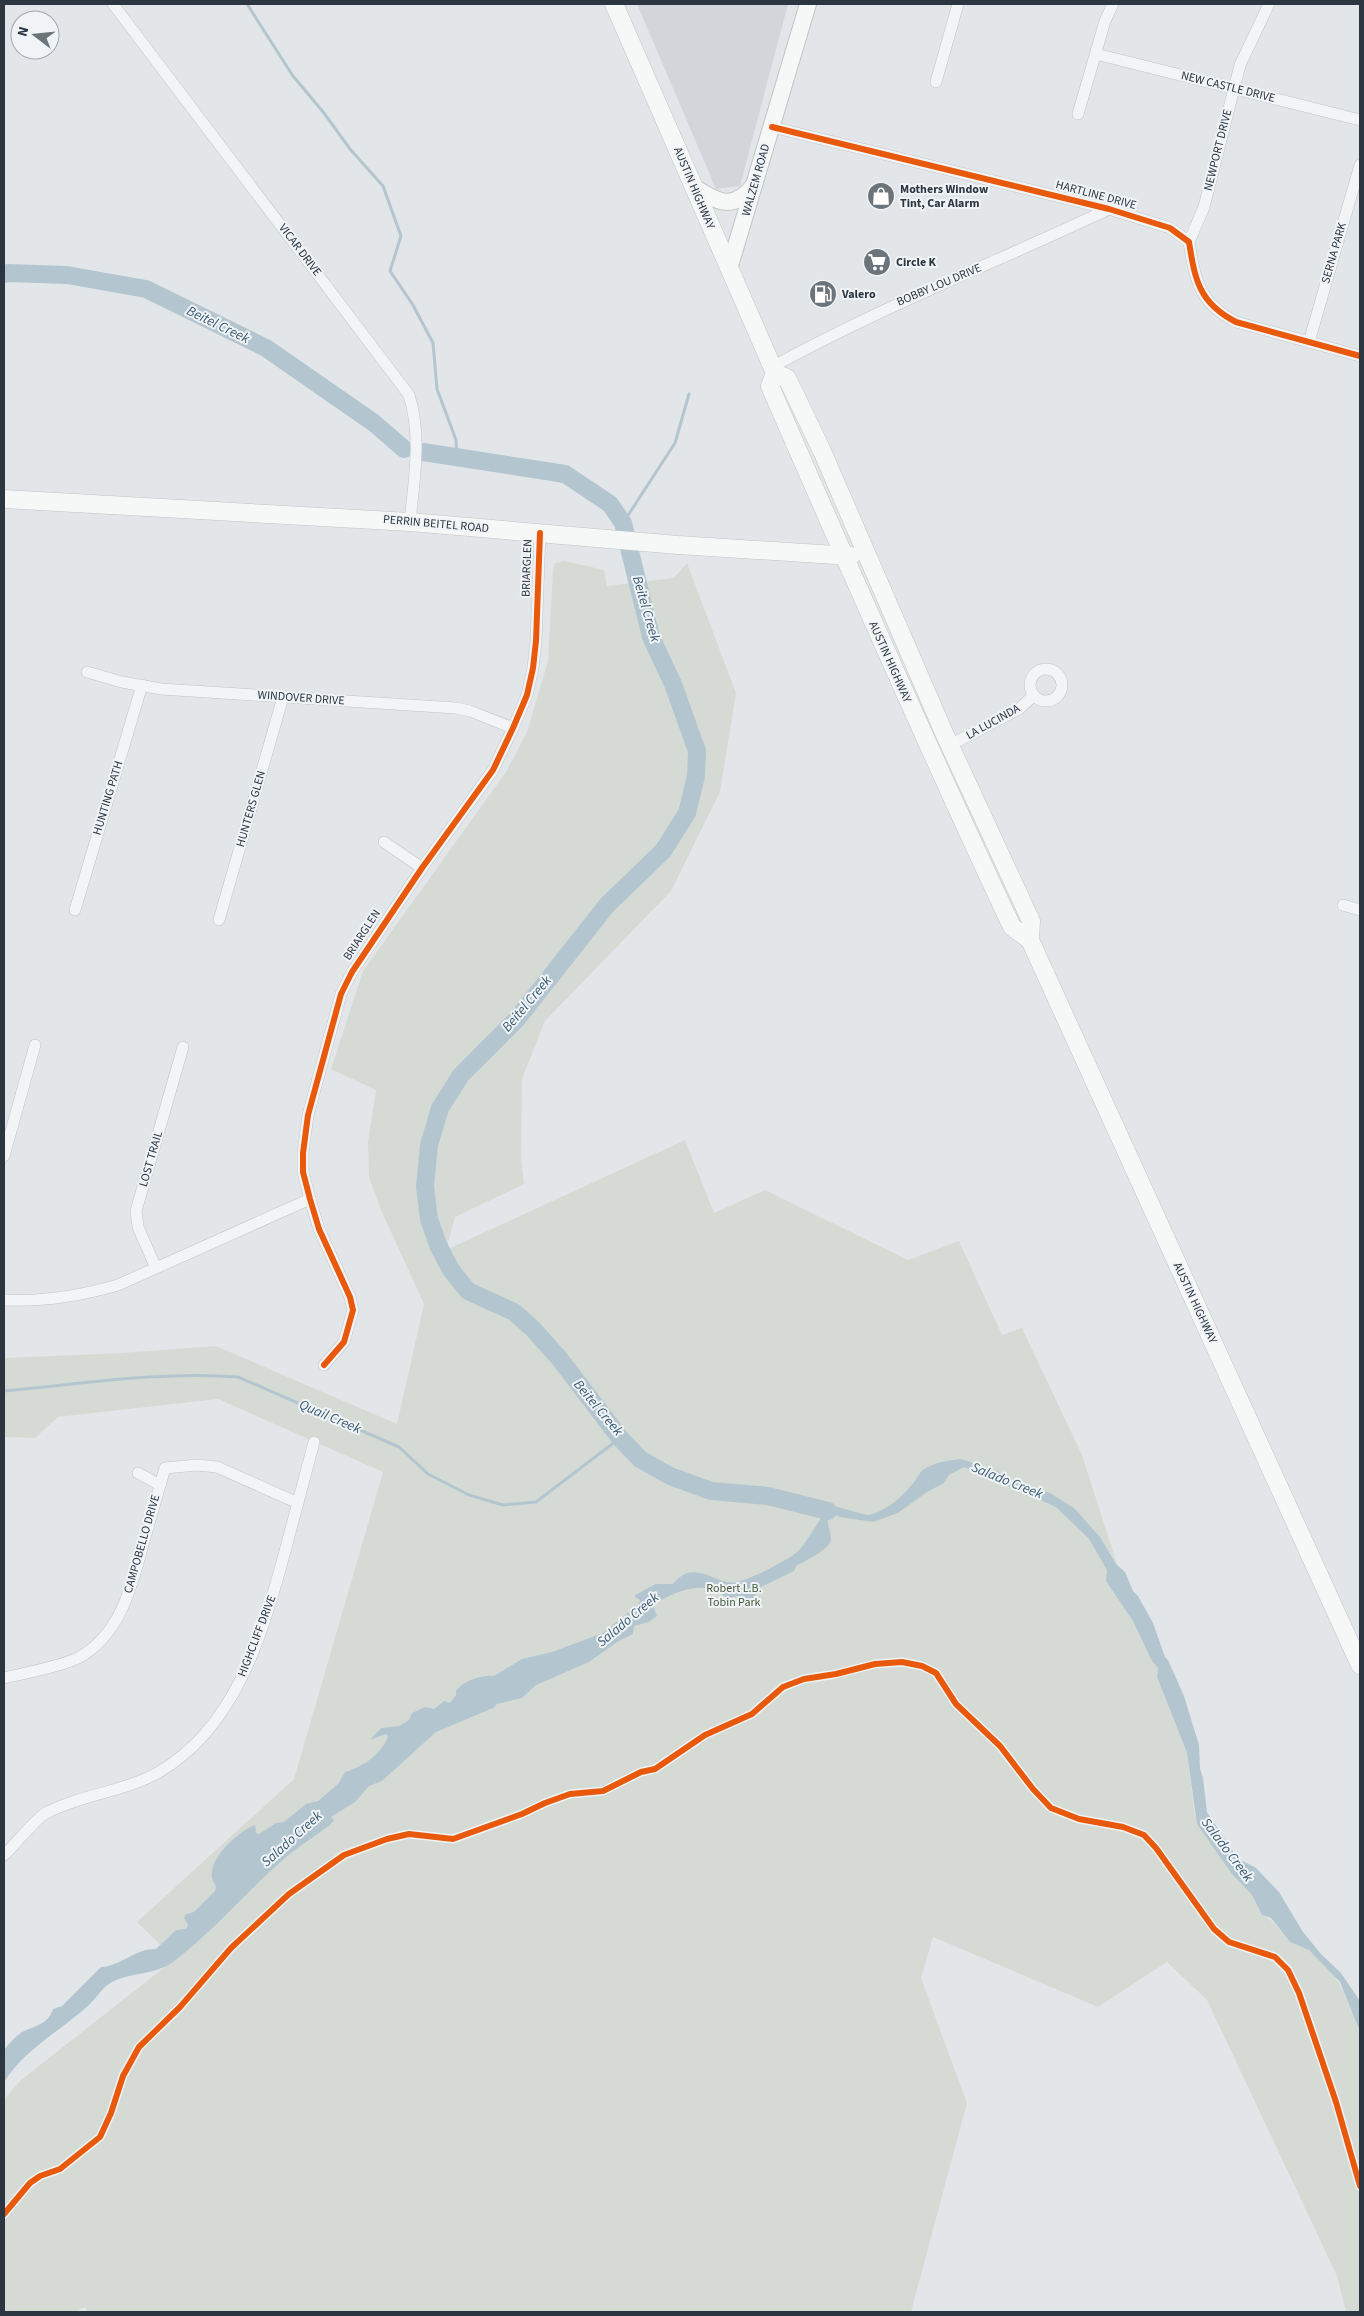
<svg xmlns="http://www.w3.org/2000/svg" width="1364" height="2316" font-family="'Source Sans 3',sans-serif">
  <rect width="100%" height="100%" fill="#e3e6e8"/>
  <path fill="#d2d6db" d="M637,4H788L740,186L716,189Z"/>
  <path fill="#d5dbd4" d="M565,561L604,570L607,586L674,578L687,563L736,693L720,792L671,891L545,1021L522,1079L521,1157L524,1184L455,1217L446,1250L685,1140L714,1213L765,1190L908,1260L959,1241L1002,1335L1022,1328L1082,1455L1127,1595L1152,1661L1158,1668L1157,1677L1187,1753L1195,1816L1232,1874L1252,1895L1262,1915C1275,1920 1279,1931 1289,1941C1295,1946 1304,1946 1310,1951C1341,1975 1346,1999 1360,2032V2312H1346L1337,2276L1207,2000L1167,1962L1098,2007L933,1937L921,1978L967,2103L911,2312H88L85,2307L75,2312H4V2099L21,2080L175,1959L137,1922L294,1779L383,1472L218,1399L58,1417L35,1438L4,1437V1358L122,1353L216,1346L397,1424L424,1304L380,1208L369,1177L368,1142L376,1090L331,1069L363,971L506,772L527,732L548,661L553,570L555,563Z"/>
  <path fill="#b3c6d0" d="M960,1459L971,1462L976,1467L998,1471L1010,1480L1050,1493L1074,1508L1100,1537L1116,1564L1125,1572L1133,1591L1138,1596L1153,1623L1165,1657L1168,1660L1184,1696L1199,1745L1200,1769L1203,1778L1207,1812L1238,1859L1255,1867L1279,1892L1303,1932L1321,1954L1341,1973L1360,2001V2032L1340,1982L1309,1950L1290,1942L1271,1918L1262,1915L1252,1895L1232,1874L1197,1824L1187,1753L1157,1677L1158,1668L1152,1661L1133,1621L1106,1581L1107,1570L1089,1539L1056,1507L964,1467L949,1475L944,1483L927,1492L898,1513L873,1522L840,1517L832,1513L829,1514C825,1523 831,1529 831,1538C832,1549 805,1561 796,1566L794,1571L759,1588L750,1606H747L740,1596L727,1598C704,1578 676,1591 653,1605L657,1616L649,1622L634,1626L633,1634L617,1642L589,1662L536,1685L522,1698L497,1704L493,1708L436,1732L382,1781L369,1786L355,1802L331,1817L334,1820L330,1825C315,1836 299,1846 284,1859C246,1892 214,1931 173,1962C155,1975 132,1972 112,1982C103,1986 96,1999 88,2006C60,2031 25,2049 4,2082V2050C8,2045 13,2039 18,2035C29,2026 48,2027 53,2009L62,2006L101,1967C121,1966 136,1948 156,1949L176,1930L186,1929L188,1925L184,1918L186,1914L194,1912L215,1891L216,1886C213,1881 211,1878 212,1871C214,1854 239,1831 255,1825L256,1833L259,1834L276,1823L284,1822L306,1804L318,1801L338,1784L345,1772C363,1767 382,1754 388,1736L386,1734L370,1740L381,1728L399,1726L409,1720L412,1713L425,1707L434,1709L444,1701L450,1703L456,1695V1691C462,1681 483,1674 494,1676L522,1659L552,1652L603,1633L639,1604L640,1600L635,1597V1595L656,1584H673C694,1556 718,1587 737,1582C750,1579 794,1558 801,1548C811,1535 819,1520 829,1506H834L867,1515C885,1513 904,1495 914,1482C917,1478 919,1473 923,1470C935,1462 946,1461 960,1459Z"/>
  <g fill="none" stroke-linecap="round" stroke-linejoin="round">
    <g stroke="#b3c6d0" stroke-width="3">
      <path d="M247,4L293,76L324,113L350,149L383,186L401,236L390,271L413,305L433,343L437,389L456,440L457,458"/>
      <path d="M623,523L675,443L689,394"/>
      <path d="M4,1391C81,1384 161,1371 238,1377L399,1447L428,1474L469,1495L503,1505L536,1502L620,1438"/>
    </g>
    <g stroke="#b3c6d0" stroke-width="18">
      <path d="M4,274L8,273L67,275L146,289L266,348L374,423L404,449"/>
      <path d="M423,452L565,474L610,504L623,523L651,637L673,684L697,751L696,776L687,813L663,851L607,905L517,1019L461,1075L440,1108L429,1145L425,1187L429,1219L438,1245L451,1270L468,1291L514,1312L533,1329L559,1358L620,1438L640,1459L670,1476L711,1491L768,1496L828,1511"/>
    </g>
    <g stroke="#c1c4c6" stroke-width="12">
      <g id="street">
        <path d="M113,4L409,395C422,436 414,480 410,522"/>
        <path d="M1096,54L1360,120"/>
        <path d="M936,82L958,4"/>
        <path d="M1078,114L1105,21L1113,4"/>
        <path d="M772,127L1109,209L1170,228L1189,242C1195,280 1199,303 1236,322L1360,356"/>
        <path d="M1189,242L1204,207L1240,65L1269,4"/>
        <path d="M1309,342L1360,165"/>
        <path d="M772,367C881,307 997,262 1109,209"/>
        <circle cx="1046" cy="685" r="16"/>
        <path d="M87,672L122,682L161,689L456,708L470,711L513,728"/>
        <path d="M950,745L1019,709L1034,695"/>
        <path d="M384,842L422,868"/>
        <path d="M1343,905L1360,910"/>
        <path d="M75,910L142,685"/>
        <path d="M219,920L283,697"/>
        <path d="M4,1156L35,1045"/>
        <path d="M156,1268L138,1227L136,1211L183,1047"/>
        <path d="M4,1300C43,1302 80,1296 118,1285L310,1199"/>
        <path d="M324,1365L344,1342L353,1310L350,1297L319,1229L310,1199L303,1172V1153L308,1115L341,994L352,972L422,868L493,770L513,728L527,695L533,668L536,641L540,533"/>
        <path d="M138,1473L160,1485"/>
        <path d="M4,1678C25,1673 59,1667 78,1658C121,1635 132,1585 144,1541C151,1517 158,1492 165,1468L197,1465L217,1467L298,1503"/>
        <path d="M4,1855C14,1846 36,1818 46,1813C82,1794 124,1792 159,1772C236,1727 262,1635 284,1555C294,1517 304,1480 314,1442"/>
      </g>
    </g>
    <g stroke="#c1c4c6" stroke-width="18">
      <g id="secondary">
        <path d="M694,187C718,203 734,211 754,185"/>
        <path d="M729,269L808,4"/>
      </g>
    </g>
    <g stroke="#c0c3c5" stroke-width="19">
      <g id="primary">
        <path d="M614,4L775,373L770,386C849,568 928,748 1012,927L1030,940"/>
        <path d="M775,373L787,378L822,451L945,735L1031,921L1030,940L1360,1665"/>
        <path d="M4,499L410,522L678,545L851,556"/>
      </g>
    </g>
    <use href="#street" stroke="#f2f4f5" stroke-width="11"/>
    <use href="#secondary" stroke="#f6f7f7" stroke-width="16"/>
    <use href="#primary" stroke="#f6f7f7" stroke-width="18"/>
    <g stroke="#f1f4f7" stroke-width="9">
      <g id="cycleway">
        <path d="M772,127L1109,209L1170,228L1189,242C1195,280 1199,303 1236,322L1360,356"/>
        <path d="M324,1365L344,1342L353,1310L350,1297L319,1229L310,1199L303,1172V1153L308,1115L341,994L352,972L422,868L493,770L513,728L527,695L533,668L536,641L540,533"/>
        <path d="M4,2214L30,2183L40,2176L60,2169L100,2137L111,2113L123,2076L139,2047L180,2007L231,1948L289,1894L344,1855L387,1839L409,1834L453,1839L522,1814L545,1803L570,1794L603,1791L641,1772L655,1769L705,1735L752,1714L783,1687L804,1679L836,1674L875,1664L902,1662L922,1666L936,1673L956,1704L1000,1746L1033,1789L1051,1808L1079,1819L1123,1827L1144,1835L1156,1848L1214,1929L1229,1942L1275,1957L1288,1970L1299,1993L1336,2102L1360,2186"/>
      </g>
    </g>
    <use href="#cycleway" stroke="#e8590c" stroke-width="6"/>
  </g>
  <defs>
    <g id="shop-disc" transform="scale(1.4375)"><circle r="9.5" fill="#6b747b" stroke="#f1f4f7"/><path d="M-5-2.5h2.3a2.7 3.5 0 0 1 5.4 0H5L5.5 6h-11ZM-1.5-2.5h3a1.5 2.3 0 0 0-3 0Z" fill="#fff"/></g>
    <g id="supermarket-disc" transform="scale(1.4375)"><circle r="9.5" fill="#6b747b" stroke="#f1f4f7"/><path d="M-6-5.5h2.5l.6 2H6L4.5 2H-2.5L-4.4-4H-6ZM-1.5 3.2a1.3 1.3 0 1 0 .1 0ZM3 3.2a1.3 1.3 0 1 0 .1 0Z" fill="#fff"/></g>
    <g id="fuel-disc" transform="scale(1.4375)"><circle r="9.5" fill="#6b747b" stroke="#f1f4f7"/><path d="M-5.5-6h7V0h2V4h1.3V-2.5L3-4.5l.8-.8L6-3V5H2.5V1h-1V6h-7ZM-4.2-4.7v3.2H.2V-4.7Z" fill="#fff"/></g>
  </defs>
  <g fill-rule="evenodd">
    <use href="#shop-disc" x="881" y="196"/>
    <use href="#supermarket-disc" x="877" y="262"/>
    <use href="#fuel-disc" x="823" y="294"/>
  </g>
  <g text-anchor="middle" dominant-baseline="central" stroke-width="4" stroke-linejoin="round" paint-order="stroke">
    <g font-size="12" fill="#2b3640" stroke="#f1f4f7">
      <text transform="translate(1228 87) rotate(14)">NEW CASTLE DRIVE</text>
      <text transform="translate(1218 150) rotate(-76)">NEWPORT DRIVE</text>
      <text transform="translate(756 180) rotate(-74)">WALZEM ROAD</text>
      <text transform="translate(694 188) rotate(67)">AUSTIN HIGHWAY</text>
      <text transform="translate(1096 195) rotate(15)">HARTLINE DRIVE</text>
      <text transform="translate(300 250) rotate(53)">VICAR DRIVE</text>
      <text transform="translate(1334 253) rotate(-74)">SERNA PARK</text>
      <text transform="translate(939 285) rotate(-23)">BOBBY LOU DRIVE</text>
      <text transform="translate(436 524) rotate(5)">PERRIN BEITEL ROAD</text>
      <text transform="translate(527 568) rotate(-88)">BRIARGLEN</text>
      <text transform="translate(890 662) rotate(66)">AUSTIN HIGHWAY</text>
      <text transform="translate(301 698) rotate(4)">WINDOVER DRIVE</text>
      <text transform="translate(993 722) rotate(-29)">LA LUCINDA</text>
      <text transform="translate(108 798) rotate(-73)">HUNTING PATH</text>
      <text transform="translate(251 809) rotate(-74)">HUNTERS GLEN</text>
      <text transform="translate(362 935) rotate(-57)">BRIARGLEN</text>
      <text transform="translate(151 1159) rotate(-74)">LOST TRAIL</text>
      <text transform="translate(1195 1303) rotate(65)">AUSTIN HIGHWAY</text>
      <text transform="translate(142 1544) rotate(-74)">CAMPOBELLO DRIVE</text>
      <text transform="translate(257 1636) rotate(-69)">HIGHCLIFF DRIVE</text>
    </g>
    <g font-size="12" font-weight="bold" fill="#2b3640" stroke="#f1f4f7" text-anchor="start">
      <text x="900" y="189">Mothers Window<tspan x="900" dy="14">Tint, Car Alarm</tspan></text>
      <text x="896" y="262">Circle K</text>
      <text x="842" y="294">Valero</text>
    </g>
    <g font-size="12" fill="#455b39" stroke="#f1f4f7">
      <text x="734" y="1588">Robert L.B.<tspan x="734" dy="14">Tobin Park</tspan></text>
    </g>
    <g font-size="14" font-style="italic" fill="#385a71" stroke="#f1f4f7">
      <text transform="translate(218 325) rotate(26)">Beitel Creek</text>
      <text transform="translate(646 609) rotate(74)">Beitel Creek</text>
      <text transform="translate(527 1004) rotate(-50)">Beitel Creek</text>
      <text transform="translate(598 1408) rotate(50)">Beitel Creek</text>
      <text transform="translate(330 1417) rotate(23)">Quail Creek</text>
      <text transform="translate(1007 1481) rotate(22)">Salado Creek</text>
      <text transform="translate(628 1620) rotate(-40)">Salado Creek</text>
      <text transform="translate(292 1839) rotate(-42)">Salado Creek</text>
      <text transform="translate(1227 1850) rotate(53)">Salado Creek</text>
    </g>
  </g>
  <rect width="1364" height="2316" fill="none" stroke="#2b3640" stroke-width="10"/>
  <g transform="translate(35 35) rotate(286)"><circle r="24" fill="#f1f4f7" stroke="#a2a8ae"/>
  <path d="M0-4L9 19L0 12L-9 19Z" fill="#6b747b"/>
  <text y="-8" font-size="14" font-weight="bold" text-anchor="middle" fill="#2b3640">N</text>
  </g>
</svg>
